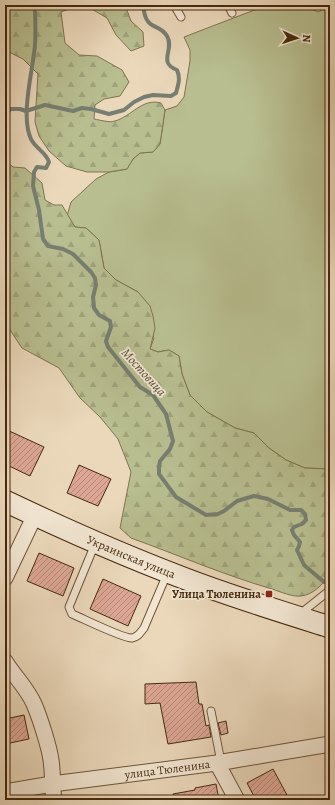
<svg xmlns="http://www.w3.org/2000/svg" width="335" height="805" font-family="Alegreya,serif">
  <defs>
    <pattern id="forest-firs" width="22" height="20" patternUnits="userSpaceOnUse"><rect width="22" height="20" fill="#b8be90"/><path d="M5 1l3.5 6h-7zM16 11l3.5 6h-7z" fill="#9fa37b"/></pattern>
    <pattern id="building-hatch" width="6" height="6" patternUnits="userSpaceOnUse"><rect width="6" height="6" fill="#dda695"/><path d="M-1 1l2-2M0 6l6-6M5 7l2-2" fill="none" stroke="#b58778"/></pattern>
  </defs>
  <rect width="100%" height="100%" fill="#ebd8bb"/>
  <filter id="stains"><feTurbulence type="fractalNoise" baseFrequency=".005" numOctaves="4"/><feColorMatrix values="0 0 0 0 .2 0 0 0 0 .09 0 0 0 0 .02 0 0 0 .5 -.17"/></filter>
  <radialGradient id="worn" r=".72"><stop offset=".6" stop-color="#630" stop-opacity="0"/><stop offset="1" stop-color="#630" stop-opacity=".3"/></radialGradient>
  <path fill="#b8be90" stroke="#7e744e" d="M288,5H298L319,12L327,5H330V469L305,468L286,460L269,448L254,433L235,428L207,412L190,395L182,374L179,356L169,350L158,352L150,349L154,338L138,292L116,280L104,268L99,240L86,228L75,227L67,216L71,202L96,179L109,172L127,169L133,159L140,153L153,152L160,144L165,110L177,106L184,97L190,61V50L184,37L257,9Z"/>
  <g fill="url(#forest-firs)" stroke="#7e744e">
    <path d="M5,5H79L61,12L65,43L79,55L97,56L122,70L129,82L120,96L104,99L95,105L94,119C100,120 110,123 115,121C132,116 142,98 161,103L165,110L160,144L153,152L140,153L133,159L127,169L109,172H87L66,166L49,151L39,136L35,122L38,74L23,59L5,50Z"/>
    <path d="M85,5H125L131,21L143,32L144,46L131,51L116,35L107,18Z"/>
    <path d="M5,160L13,167L25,168L42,183L45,200L54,205H62L75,227L86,228L99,240L104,268L116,280L138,292L150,306L153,316L155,328L150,349L158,352L169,350L179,356L182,374L190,395L207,412L235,428L254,433L269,448L286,460L305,468L330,469V575C324,583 313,595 301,596C292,597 281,592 272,589C224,575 178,555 131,538L120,528L131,472L118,439L100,417L80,398L59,368L22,348L10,330L5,311Z"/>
  </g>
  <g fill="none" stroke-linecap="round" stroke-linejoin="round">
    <g stroke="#777f72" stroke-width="4">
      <path d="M35,5C35,18 36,32 35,45C33,70 20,116 31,139C35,148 46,152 49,162L46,168L37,167L34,172L33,186L39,210L43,239L48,246L63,249L73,254L91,272L95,278L96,285L93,297L94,308L99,315L110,321L111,327L106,341L108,347L140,387L153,395L166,414L173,441L170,449L160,461L159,467V474L176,497L206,515L218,514L224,511L237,501L254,496L268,499L290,510H301L305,514L306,520L302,524L294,527L292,530L294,535L300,542L299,546L297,550L304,565L324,582"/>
      <path d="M5,118L10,109H20L26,111L45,105L73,111L82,108L91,109L109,114L124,110L134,102L144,97L153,95L171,96L176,93C178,85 181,78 177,70C157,62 175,50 167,36C163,29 157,28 152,25C145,21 144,12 143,5"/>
    </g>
  </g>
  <g fill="url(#building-hatch)" stroke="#44290d">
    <path d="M5,429L44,447L30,476L5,464Z"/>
    <path d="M79,465L111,479L98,506L67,493Z"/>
    <path d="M39,553L74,568L63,596L27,581Z"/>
    <path d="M103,579L141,596L128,626L90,609Z"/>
    <path d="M196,682L199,704H202L206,726L209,725L211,737L168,744L160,703L145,704V684Z"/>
    <path d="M24,715L29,739L5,744V719Z"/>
    <path d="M226,721L228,733L221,735L218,723Z"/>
    <path d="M273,769L287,795L279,800H256L247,783Z"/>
    <path d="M216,784L219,800H174L173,794L195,790V788Z"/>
  </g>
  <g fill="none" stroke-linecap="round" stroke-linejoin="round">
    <g stroke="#6e5538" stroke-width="9">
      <g id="lane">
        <path d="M174,5L181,17"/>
        <path d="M228,5L232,13"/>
        <path d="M95,544L69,607L72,614C82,618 124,639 132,638C138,637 140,633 144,628L167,574"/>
        <path d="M300,616L305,610L330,590"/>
        <path d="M211,711L221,762"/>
      </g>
    </g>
    <g stroke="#6e5538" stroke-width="17">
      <g id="street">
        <path d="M5,578L35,515"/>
        <path d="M5,661C14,676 27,688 34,704C40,718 49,746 51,760C53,773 52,787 54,800"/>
        <path d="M217,763L237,800"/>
        <path id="s1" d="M5,792L52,784L217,763L330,744"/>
      </g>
    </g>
    <g stroke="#44290d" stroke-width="23">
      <g id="secondary">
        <path id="s2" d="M5,501C64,529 125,556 186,579C233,597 282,612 330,627"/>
      </g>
    </g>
    <use href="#lane" stroke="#f2e6d3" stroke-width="7"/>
    <use href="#street" stroke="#f2e6d3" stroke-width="15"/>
    <use href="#secondary" stroke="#f2e6d3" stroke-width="21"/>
  </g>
  <rect fill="#8f2418" stroke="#f2e6d3" stroke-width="1.5" x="265" y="590" width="8" height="8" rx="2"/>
  <g text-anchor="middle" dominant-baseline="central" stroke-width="3.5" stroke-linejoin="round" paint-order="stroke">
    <g font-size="12" fill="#44290d" stroke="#f2e6d3">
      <text stroke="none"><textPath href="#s2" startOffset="138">Украинская улица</textPath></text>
      <text stroke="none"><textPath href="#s1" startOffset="164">улица Тюленина</textPath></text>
    </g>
    <g font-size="12" font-weight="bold" fill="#44290d" stroke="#f2e6d3" text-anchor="end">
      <text x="261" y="594">Улица Тюленина</text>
    </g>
    <g font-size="13" font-style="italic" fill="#594d37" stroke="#f2e6d3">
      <text transform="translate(144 372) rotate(48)">Мостовица</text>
    </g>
  </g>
  <rect width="335" height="805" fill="none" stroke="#ebd8bb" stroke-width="20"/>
  <rect x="6" y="6" width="323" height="793" fill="none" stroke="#44290d" stroke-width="2"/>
  <rect x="10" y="10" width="315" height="785" fill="none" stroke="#44290d"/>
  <g transform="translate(297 38) rotate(93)" stroke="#f2e6d3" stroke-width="3" paint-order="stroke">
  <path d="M0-3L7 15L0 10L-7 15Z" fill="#44290d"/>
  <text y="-6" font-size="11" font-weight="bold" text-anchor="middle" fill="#44290d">N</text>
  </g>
  <rect width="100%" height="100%" filter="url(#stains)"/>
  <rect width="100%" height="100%" fill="url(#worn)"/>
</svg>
